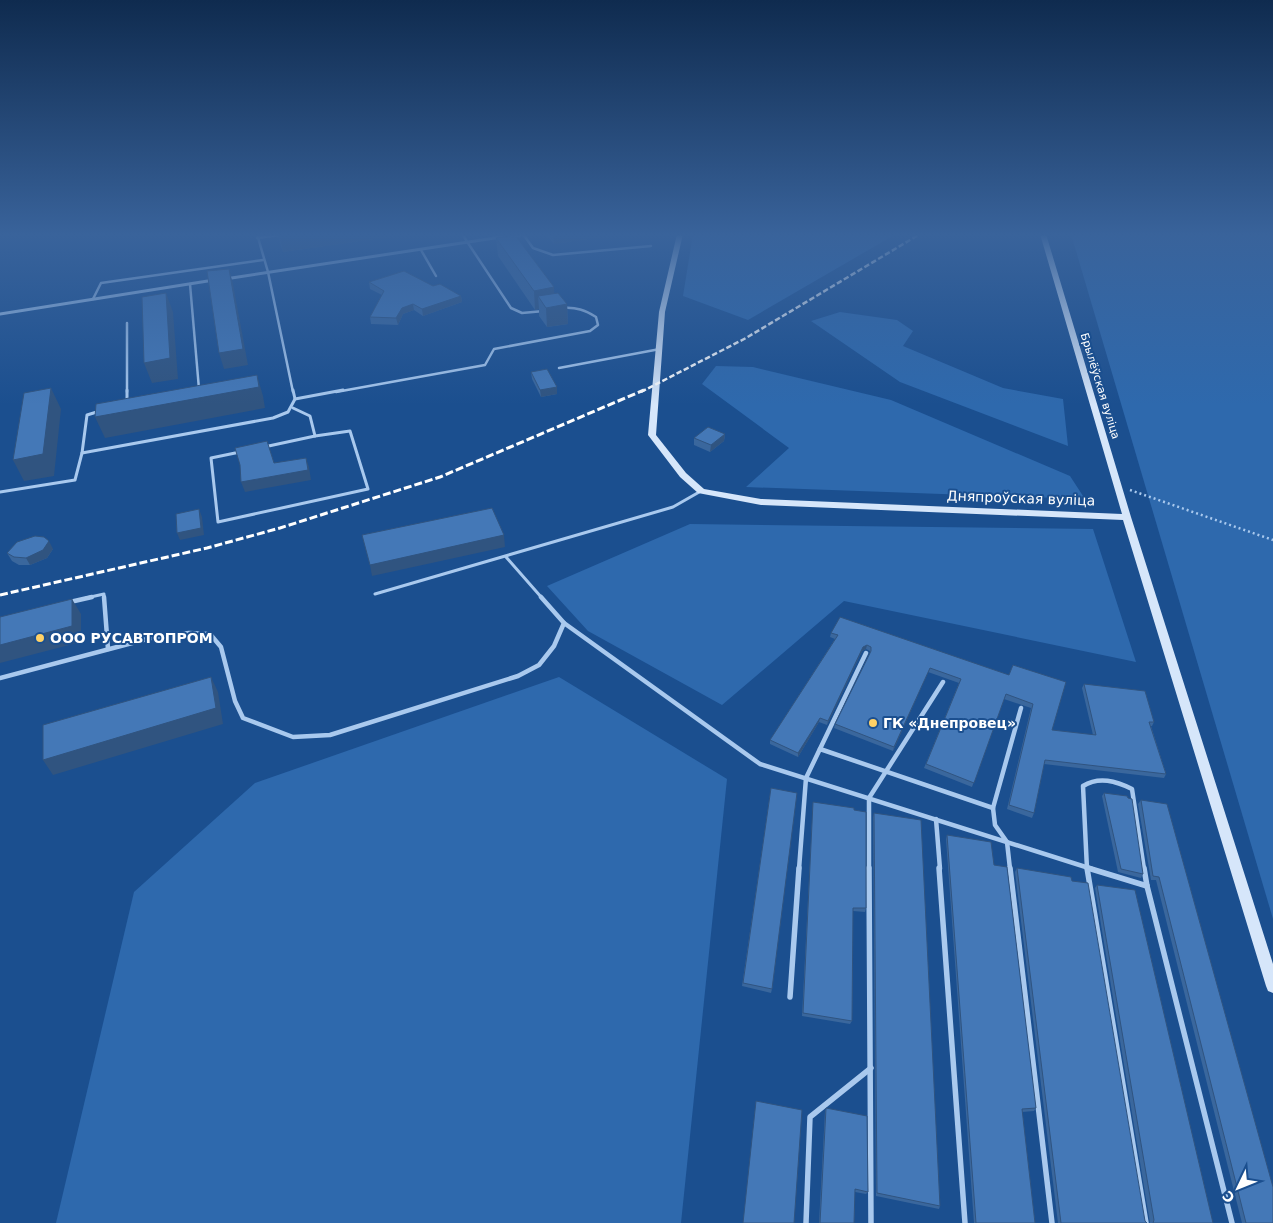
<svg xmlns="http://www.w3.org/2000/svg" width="1273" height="1223" font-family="'DejaVu Sans',sans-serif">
  <rect width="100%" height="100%" fill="#1b4f8f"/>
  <g fill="#2e69ad">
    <path d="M693,234H896L748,320L683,296Z"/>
    <path d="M1071,234H1273V919Z"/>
    <path d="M840,312L897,320L913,331L903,346L1003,388L1063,399L1068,446L900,382L811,321Z"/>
    <path d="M716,366L753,367L891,400L1070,476L1085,499L746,487L789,448L702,384Z"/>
    <path d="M690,524L1093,529L1136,662L844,601L722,705L588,631L547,586Z"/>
    <path d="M559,677L727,779L681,1223H56L134,892L255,783Z"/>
  </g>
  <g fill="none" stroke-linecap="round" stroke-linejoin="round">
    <path stroke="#a9c9ee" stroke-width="2.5" stroke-dasharray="2 3" stroke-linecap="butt" d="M1130,490L1273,540"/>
    <g stroke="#a9c9ee" stroke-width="2.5">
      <path d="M257,234L268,272L293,392"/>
      <path d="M462,234L511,308L522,313L544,311"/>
      <path d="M523,234L533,248L553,255L651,246"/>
      <path d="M257,238L288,234"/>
      <path d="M421,250L436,276"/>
      <path d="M190,284L199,389"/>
      <path d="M93,299L101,283L263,260"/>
      <path d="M127,323V392"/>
      <path d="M559,368L660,349"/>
      <path d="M336,392L485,365L494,349L590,331L598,325L596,317C585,310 576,307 563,308"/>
    </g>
    <g stroke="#a9c9ee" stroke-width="3">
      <path d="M127,390V402"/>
      <path d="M293,390L295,399L343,390"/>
      <path d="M100,411L87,415L82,453L273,418L288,412L295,399"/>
      <path d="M264,447L315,436L310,416L293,408"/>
      <path d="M240,452L211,458L218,522L368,489L350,431L315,436"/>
      <path d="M0,492L75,480L82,453"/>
      <path d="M506,557L542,598"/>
      <path d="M375,594L673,507L701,491"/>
      <path d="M86,598L104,594V598"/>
    </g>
    <g stroke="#a9c9ee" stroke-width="4.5">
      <path d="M104,597L108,649"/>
      <path d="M70,602L92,597"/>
      <path d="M564,623L760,764L1092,869"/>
      <path d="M0,678L151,638L189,633L210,634L221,647L235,701L243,718L293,737L330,735L518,676L539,665L554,646L564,623L541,597"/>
      <path d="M820,749L993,808"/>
      <path d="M936,819L940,869"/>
      <path d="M799,869L806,778L866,653"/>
      <path d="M869,869V798L943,682"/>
      <path d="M1010,869L1007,842L995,825L993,808L1021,708"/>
      <path d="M1087,869L1083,786C1099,776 1116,781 1132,789L1144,869"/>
    </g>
    <g stroke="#a9c9ee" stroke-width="5.5">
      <path d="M869,868L871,1223"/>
      <path d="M939,868L965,1223"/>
      <path d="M1010,868L1052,1223"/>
      <path d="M1087,868L1146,1223"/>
      <path d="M1088,868L1147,886"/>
      <path d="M1144,868L1147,886L1232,1223"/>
      <path d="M790,997L799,868"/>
      <path d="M806,1223L810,1117L871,1068"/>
    </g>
    <g stroke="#a9c9ee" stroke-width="3">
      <path d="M510,236L526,234"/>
      <path d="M225,279L501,237"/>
      <path d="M0,314L214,280"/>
    </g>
    <path fill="#d6e6fa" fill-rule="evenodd" d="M677,234H683L665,312L656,435L686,473L704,489L761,499L1122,514L1040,234H1046L1131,517L1273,964V993L1268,991L1266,986L1123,520L761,505L698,493L680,477L648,435L659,312Z"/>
    <path stroke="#fff" stroke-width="2.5" stroke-dasharray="5.5 2.5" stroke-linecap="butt" d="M641,392L746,338L920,234"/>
    <path stroke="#fff" stroke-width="3" stroke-dasharray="8 3" stroke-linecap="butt" d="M0,595L207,548L280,528L440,477L644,390"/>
  </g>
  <g fill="#3a679d">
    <path d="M277,234H396V236L283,252Z"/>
    <path d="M545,234H623L554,244Z"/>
    <path d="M496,238L554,287V294L567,304L568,324L547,327L539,316V309L535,310L498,256Z"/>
    <path d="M369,282L433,286L461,296L462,302L423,316L414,310L403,314L398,325L371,324L370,317L382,295L370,289Z"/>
    <path d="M531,372L557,387V394L541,397L532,379Z"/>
    <path d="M725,434L724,441L710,452L694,445V438Z"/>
    <path d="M53,549L47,558L30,565H19L12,561L7,553Z"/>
    <path d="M831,633L1009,675L1013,665L1052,730L1093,735L1082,688L1084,684L1154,722L1152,726H1151L1166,774L1164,778L1044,764L1034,813L1032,818L1007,809L1031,708L1004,699L972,787L924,768L959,683L928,672L893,751L834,728L835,724L870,653V651L866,649L862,651L827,725L819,722L798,757L770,744V740L835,639L830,637Z"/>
    <path d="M771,788L772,989L771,993L742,986Z"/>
    <path d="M1104,793L1143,874L1141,878L1118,872L1102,796Z"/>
    <path d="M1141,800L1273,1223H1242L1156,880H1151L1138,804Z"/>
    <path d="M813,802L866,908L865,912L853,911L852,1021L850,1024L802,1016Z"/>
    <path d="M874,813L940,1206L939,1209L876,1196L873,817Z"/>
    <path d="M947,835L994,865L1036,1108L1034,1111L1022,1112L1035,1223H974L946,839Z"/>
    <path d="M1017,868L1145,1221L1147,1223H1058L1015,872Z"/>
    <path d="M1097,885L1213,1223H1150L1095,888Z"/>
    <path d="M826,1108L868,1192L866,1194L855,1192L854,1223H819L825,1111Z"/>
  </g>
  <g fill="#305480">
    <path d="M279,234H396V236L283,252Z"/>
    <path d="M553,234H623L554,244Z"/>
    <path d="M229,269L233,284L248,365L224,369L219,353Z"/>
    <path d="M554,287L555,306L538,296L539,309L535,310L534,291Z"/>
    <path d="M166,293L173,312L178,379L152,383L144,363Z"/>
    <path d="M461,296L462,302L423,316L422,309Z"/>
    <path d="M413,304L414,310L403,314L398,325L396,318L402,308Z"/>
    <path d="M567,304L568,324L547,327L546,308Z"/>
    <path d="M257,375L263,396L265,408L105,438L95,417Z"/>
    <path d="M557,387V394L541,397L540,390Z"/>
    <path d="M51,388L61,409L54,476L24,481L13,460Z"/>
    <path d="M725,434L724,441L710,452L711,445Z"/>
    <path d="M306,458L309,467L311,480L245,492L241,482Z"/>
    <path d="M199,509L202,517L204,535L180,540L177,533Z"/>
    <path d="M504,535L505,547L372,576L370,565Z"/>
    <path d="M49,541L53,549L47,558L30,565L26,558Z"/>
    <path d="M72,599L81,614V642L0,663V645Z"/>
    <path d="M867,645L866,649L862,651L827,725L828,721L863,647Z"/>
    <path d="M930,668L928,672L893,751L894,747Z"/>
    <path d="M211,677L218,692L223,724L53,775L43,760Z"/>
    <path d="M820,718L819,722L798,757V753Z"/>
  </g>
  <g fill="#4478b7" stroke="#305480">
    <path d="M515,235L554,287L534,291L496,238Z"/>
    <path d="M229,269L243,349L219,353L207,271Z"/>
    <path d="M404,271L433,286L440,284L461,296L422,309L413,304L402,308L396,318L370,317L384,291L369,282Z"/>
    <path d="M166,293L170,358L144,363L142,297Z"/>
    <path d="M558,293L567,304L546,308L538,296Z"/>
    <path d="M547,369L557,387L540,390L531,372Z"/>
    <path d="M257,375L259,387L95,417L96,404Z"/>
    <path d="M51,388L43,454L13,460L24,393Z"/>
    <path d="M708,427L725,434L711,445L694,438Z"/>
    <path d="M267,441L274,463L306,458L308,470L241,482L240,465L235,448Z"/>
    <path d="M492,508L504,535L370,565L362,535Z"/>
    <path d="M199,509L201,528L177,533L176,514Z"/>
    <path d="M35,536L44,537L49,541L43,550L26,558L14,557L7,553L17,542Z"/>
    <path d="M72,599V626L0,645V617Z"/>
    <path d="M840,617L1009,675L1013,665L1066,682L1052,730L1096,735L1084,684L1145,691L1154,722H1149L1166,774L1045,760L1034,813L1009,805L1033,704L1006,694L974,783L926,764L961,679L930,668L894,747L835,724L871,651V647L867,645L863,647L828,721L820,718L798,753L770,740L838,635L831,633Z"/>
    <path d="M211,677L216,708L43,760V725Z"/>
    <path d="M771,788L797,793L772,989L743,983Z"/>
    <path d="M1104,793L1127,796L1128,798L1132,799L1143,874L1121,869Z"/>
    <path d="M1141,800L1167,804L1273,1187V1223H1246L1159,877L1153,876Z"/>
    <path d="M813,802L854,808V810L866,812V908H853L852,1021L803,1013Z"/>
    <path d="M874,813L921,820L940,1206L877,1193Z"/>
    <path d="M947,835L991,842L994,865L1007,867L1036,1108L1022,1109L1035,1223H976Z"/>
    <path d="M1017,868L1071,877L1072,881L1088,883L1145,1221L1147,1223H1061Z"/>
    <path d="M1097,885L1135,890L1213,1223H1153L1154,1220Z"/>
    <path d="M756,1101L802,1110L794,1223H743Z"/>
    <path d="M826,1108L867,1116L868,1192L855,1189L854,1223H820Z"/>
  </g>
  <linearGradient id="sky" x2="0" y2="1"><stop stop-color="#0f2b4f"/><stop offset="0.58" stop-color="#39639b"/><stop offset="1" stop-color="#39639b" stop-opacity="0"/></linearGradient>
  <rect width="1273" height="405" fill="url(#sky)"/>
  <g fill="#ffd166" stroke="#1b4f8f" stroke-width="2">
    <circle cx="40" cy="638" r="5"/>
    <circle cx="873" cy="723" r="5"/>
  </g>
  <g text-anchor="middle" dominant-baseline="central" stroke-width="4" stroke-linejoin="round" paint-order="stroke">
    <g font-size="11" fill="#fff" stroke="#1b4f8f">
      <text transform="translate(1100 386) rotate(73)">Брылёўская вуліца</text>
    </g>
    <g font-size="14" fill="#fff" stroke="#1b4f8f">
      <text transform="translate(1021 498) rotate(2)">Дняпроўская вуліца</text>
    </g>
    <g font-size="14" font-weight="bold" fill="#fff" stroke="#1b4f8f" text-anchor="start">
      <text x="50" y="638">ООО РУСАВТОПРОМ</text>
      <text x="883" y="723">ГК «Днепровец»</text>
    </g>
  </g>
  <g transform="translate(1238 1188) rotate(227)" stroke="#1b4f8f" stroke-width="4" paint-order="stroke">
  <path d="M0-4L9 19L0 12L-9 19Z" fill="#ffffff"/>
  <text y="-8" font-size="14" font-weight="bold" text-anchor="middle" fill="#ffffff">С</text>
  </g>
</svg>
